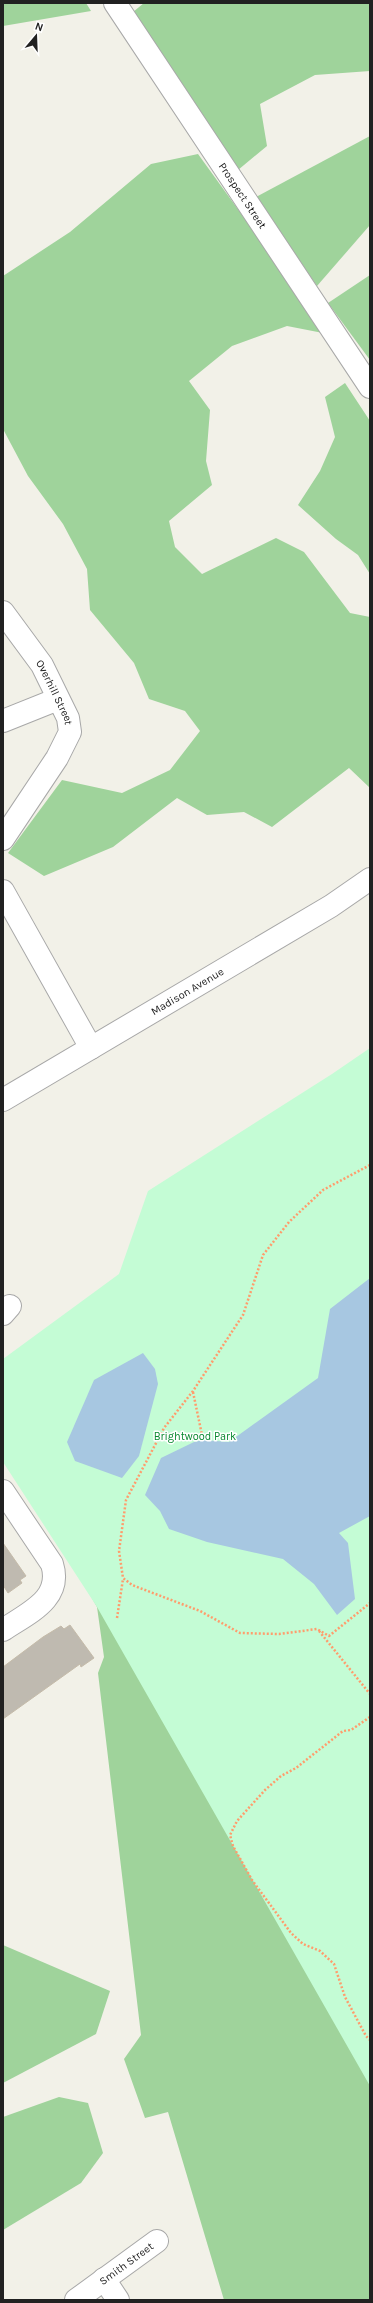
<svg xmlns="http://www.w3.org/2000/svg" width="373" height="2303" font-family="Karla,sans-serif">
  <rect width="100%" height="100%" fill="#f2f1e8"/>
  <g fill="#9fd39b">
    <path d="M3,3H86L91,11L3,26Z"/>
    <path d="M144,3H370V71L315,75L260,104L267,146L238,170L133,12Z"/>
    <path d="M370,136V225L317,286L256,197Z"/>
    <path d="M198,154L328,334L287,326L232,346L189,381L210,410L206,461L212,485L169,521L175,547L202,574L276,538L304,552L350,613L370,617V788L349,768L272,827L244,812L207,815L177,798L113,847L44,876L8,853L62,780L122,793L170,770L200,731L185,711L149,699L134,663L90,610L87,569L63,524L28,476L3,429V276L70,232L151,164Z"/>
    <path d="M370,275V360L328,303Z"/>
    <path d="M345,383L370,421V574L358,555L336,539L298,505L320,471L335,437L325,397Z"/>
    <path d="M370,1516V2300H224L168,2112L145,2118L124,2059L141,2035L98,1673L104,1657L97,1607L89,1593L156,1564Z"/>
    <path d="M3,1945L110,1991L96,2034L3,2083Z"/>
    <path d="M59,2097L88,2103L103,2153L81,2183L3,2230V2117Z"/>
  </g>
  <path fill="#c4fcd5" d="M370,1048V2086L97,1607L3,1462V1359L119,1274L148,1191L332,1074Z"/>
  <g fill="#a7c7e1">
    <path d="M370,1278V1516L339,1533L348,1543L355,1599L337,1615L314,1584L283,1559L207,1542L169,1529L160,1511L145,1495L161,1458L194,1442L203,1440L229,1442L318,1378L330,1309Z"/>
    <path d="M143,1353L155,1369L158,1384L139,1456L122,1478L75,1461L67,1442L94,1380Z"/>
  </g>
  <g fill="#bfbab0" stroke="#c5bba9">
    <path d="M3,1543L26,1576L20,1580L22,1583L8,1593L3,1585Z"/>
    <path d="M70,1625L94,1658L81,1667L80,1664L3,1719V1667L43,1637L61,1626L64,1629Z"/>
  </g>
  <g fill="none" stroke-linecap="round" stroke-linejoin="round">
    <g stroke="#a8a8a8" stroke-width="24">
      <g id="minor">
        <path id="s1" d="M115,3L370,387"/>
        <path id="s2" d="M3,612L42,665L68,718L70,732L57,758L3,839"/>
        <path d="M3,721L58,699"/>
        <path d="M3,891L91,1048"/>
        <path id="s3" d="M3,1100L331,906L370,879"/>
        <path d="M3,1314L10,1306"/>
        <path d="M3,1491L52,1564C63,1599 28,1613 3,1630"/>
        <path d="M104,2279L118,2300"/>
        <path id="s4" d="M76,2300L157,2241"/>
      </g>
    </g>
    <g stroke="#ff9c6c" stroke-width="2.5" stroke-dasharray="2 2" stroke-linecap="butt">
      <path d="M370,1165L323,1190L289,1222L263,1255L243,1315L193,1391L164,1428L126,1500L119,1551L123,1578L132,1585L200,1611L240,1633L279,1634L317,1629L329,1636L370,1603"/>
      <path d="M193,1392L202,1435"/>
      <path d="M117,1618L123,1579"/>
      <path d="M319,1631L370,1694"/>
      <path d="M370,1717L351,1730L343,1731L296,1768L281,1776L265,1790L237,1821L230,1835L233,1846L252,1880L291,1933L303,1944L320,1951L334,1964L345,1997L366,2036L370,2040"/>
    </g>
    <use href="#minor" stroke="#fff" stroke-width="22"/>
  </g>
  <g text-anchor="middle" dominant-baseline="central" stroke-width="3" stroke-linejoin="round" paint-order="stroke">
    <g font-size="11" fill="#212121" stroke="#fff">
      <text stroke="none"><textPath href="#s1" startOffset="231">Prospect Street</textPath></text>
      <text stroke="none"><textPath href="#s2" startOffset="96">Overhill Street</textPath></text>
      <text stroke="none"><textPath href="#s3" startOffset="214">Madison Avenue</textPath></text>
      <text stroke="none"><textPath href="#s4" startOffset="62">Smith Street</textPath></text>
    </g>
    <g font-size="11" fill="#07882e" stroke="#fff">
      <text x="195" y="1436">Brightwood Park</text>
    </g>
  </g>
  <rect width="373" height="2303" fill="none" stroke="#212121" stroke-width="8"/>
  <g transform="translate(36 36) rotate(19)" stroke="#ffffff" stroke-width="3" paint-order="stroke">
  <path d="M0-3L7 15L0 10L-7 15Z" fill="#212121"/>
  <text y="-6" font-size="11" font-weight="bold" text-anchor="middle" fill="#212121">N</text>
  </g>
</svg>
